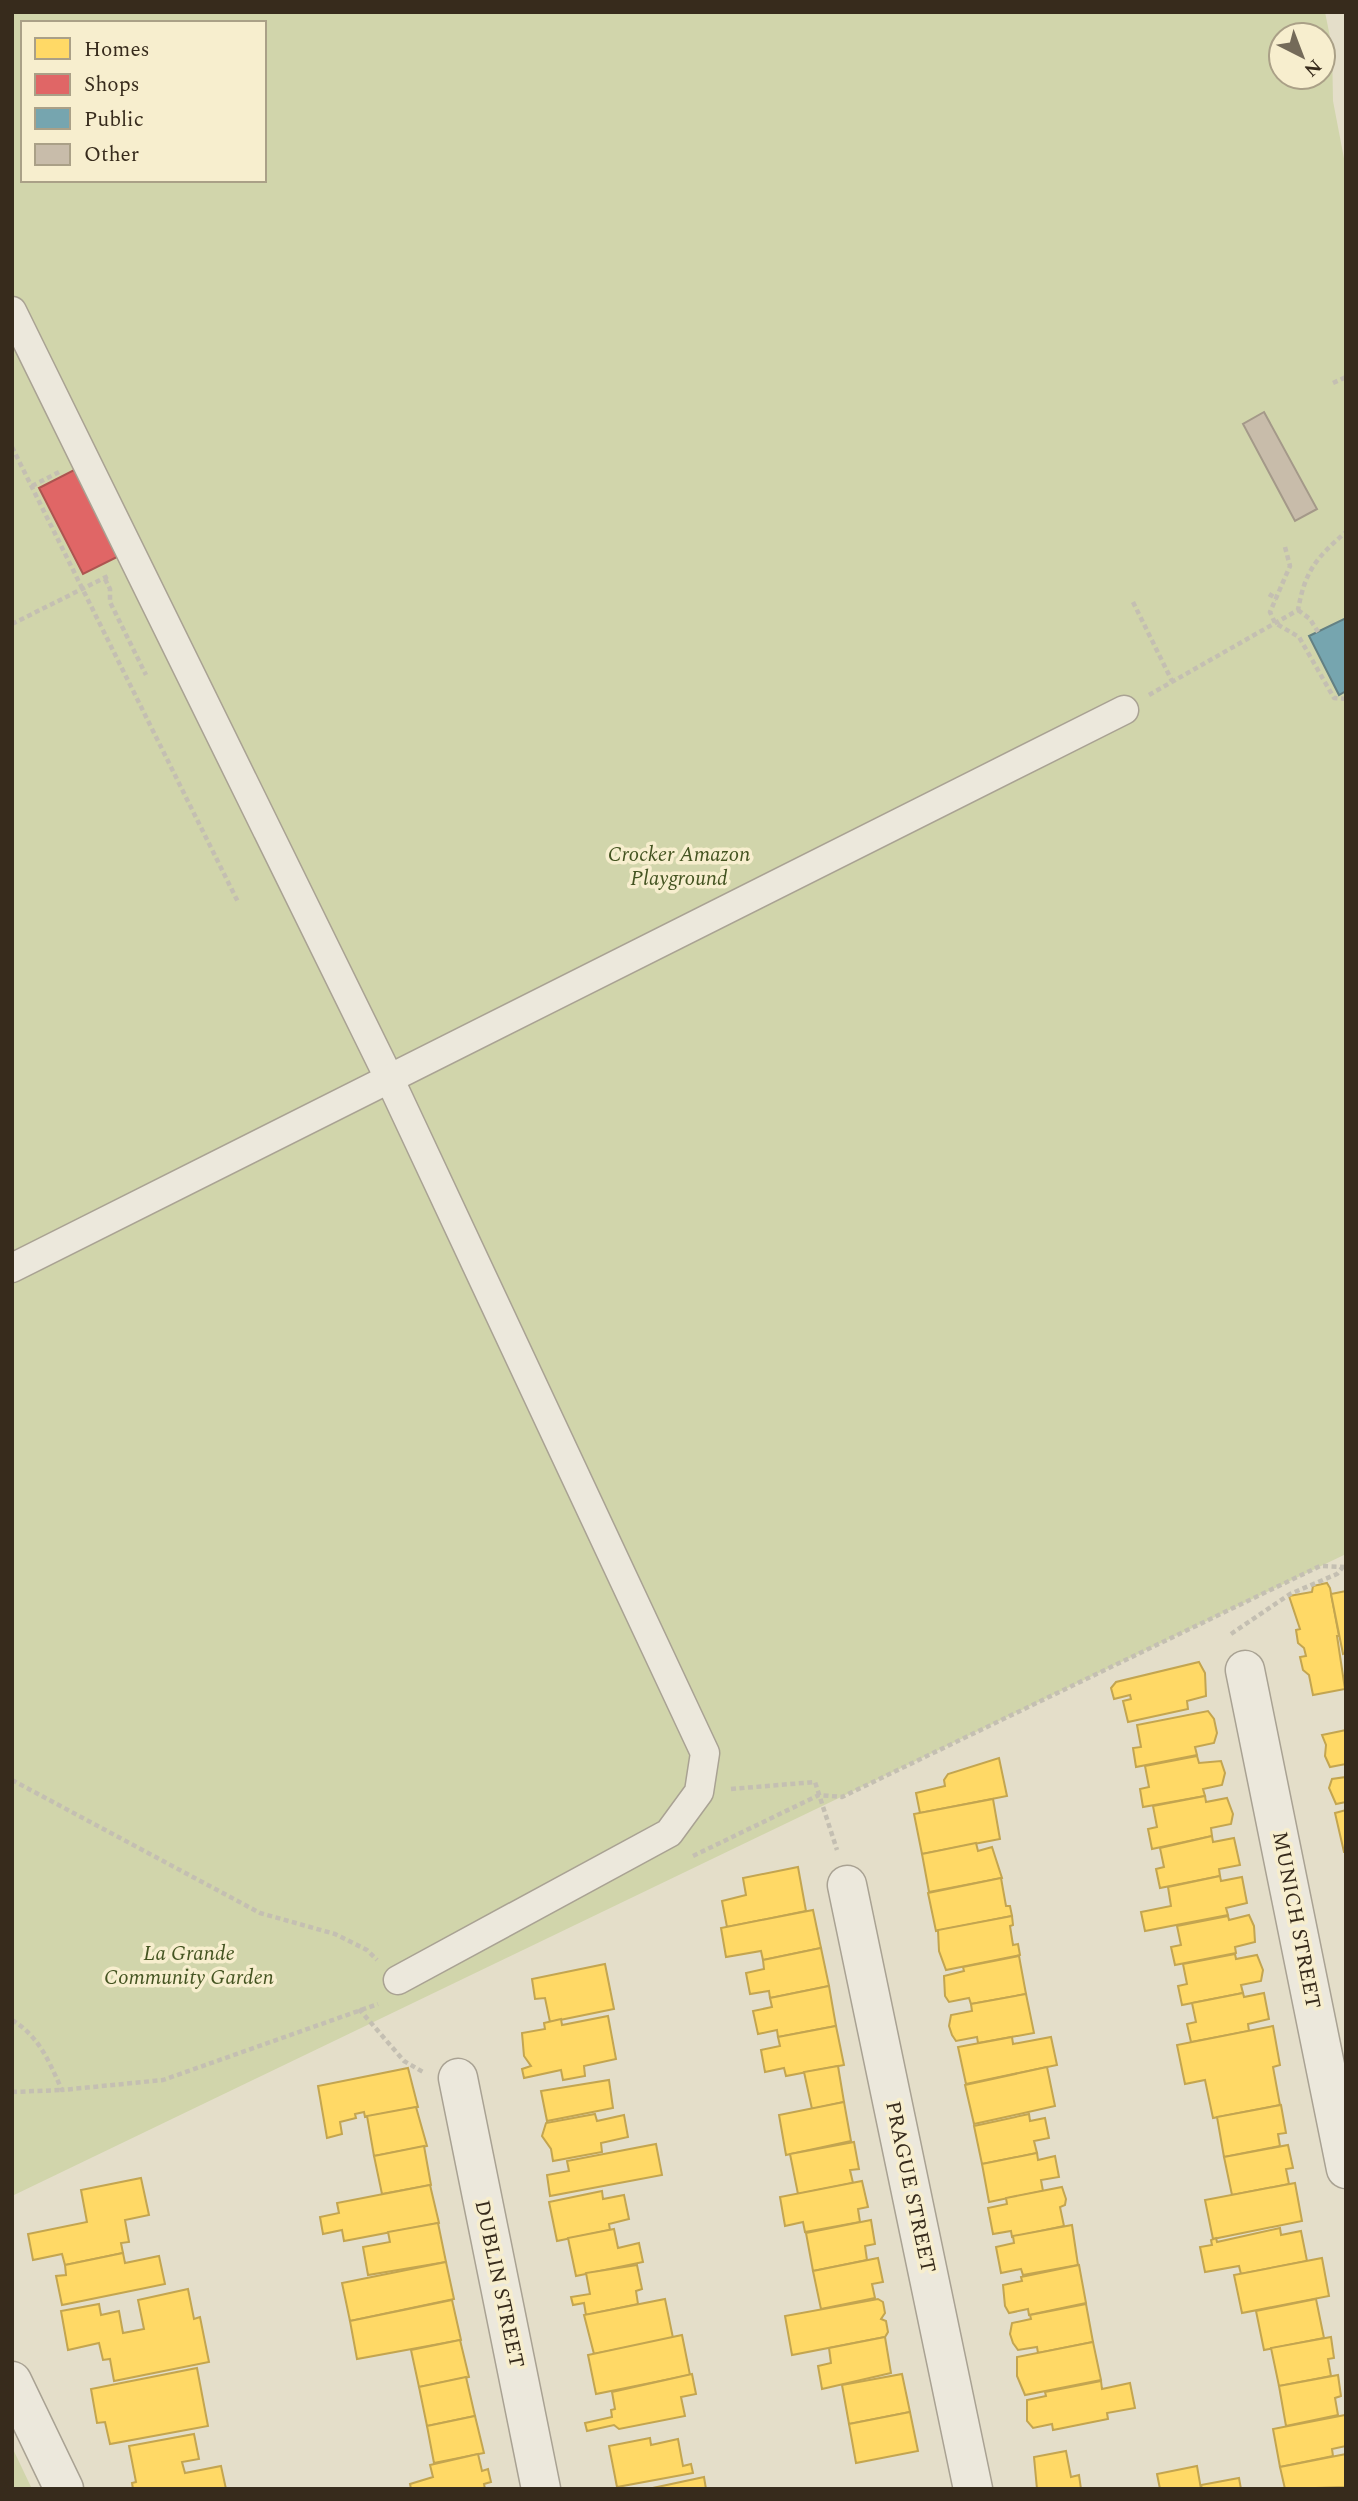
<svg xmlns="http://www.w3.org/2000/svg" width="1358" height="2501" font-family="Spectral,serif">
  <rect width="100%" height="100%" fill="#e4dec9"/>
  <g fill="#d1d5ab" fill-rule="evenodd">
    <path d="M12,12H1325L1332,47L1333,101L1346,169V1554L12,2196ZM23,23H264V180H23ZM1281,35H1323V77H1281Z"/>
    <path d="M12,2447L32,2489H12Z"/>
  </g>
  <g fill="#ffd966" stroke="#c3a550" stroke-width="2">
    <path d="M1327,1583L1330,1588L1339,1636H1337L1345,1689L1313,1695L1309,1675L1303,1670L1300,1657L1306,1656L1304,1648L1298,1643L1296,1630L1300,1629L1289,1596L1312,1592L1313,1586Z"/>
    <path d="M1346,1591V1653L1343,1654L1331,1594Z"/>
    <path d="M1199,1662L1205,1673L1206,1696L1187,1701L1188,1709L1128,1722L1123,1701L1131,1699L1130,1695L1114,1699L1111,1688L1116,1682Z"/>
    <path d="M1208,1711L1214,1719L1217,1733L1214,1743L1195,1747L1197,1755L1136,1767L1133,1748L1141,1747L1137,1725Z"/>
    <path d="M1346,1730V1764L1330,1767L1325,1756L1326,1745L1322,1735Z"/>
    <path d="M1197,1756L1199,1763L1221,1761L1225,1773L1222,1785L1203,1789L1205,1796L1143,1807L1140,1789L1149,1787L1145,1766Z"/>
    <path d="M999,1758L1007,1796L920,1813L916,1793L945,1786L944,1780L948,1774Z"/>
    <path d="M1346,1777V1802L1336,1804L1329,1788L1332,1779Z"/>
    <path d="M1205,1796L1206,1802L1227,1798L1233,1814L1231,1824L1211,1828L1212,1836L1152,1849L1148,1829L1157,1827L1153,1806Z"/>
    <path d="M993,1799L1000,1839L922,1854L914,1814Z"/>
    <path d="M1346,1810V1852H1344L1335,1813Z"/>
    <path d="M1212,1836L1213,1842L1234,1838L1240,1865L1219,1869L1220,1876L1160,1888L1156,1869L1164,1867L1160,1848Z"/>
    <path d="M976,1843L978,1851L992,1847L1002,1878L929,1892L922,1854Z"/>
    <path d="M798,1867L806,1911L727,1927L722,1901L746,1895L743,1878Z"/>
    <path d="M1220,1876L1221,1881L1242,1877L1247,1903L1226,1908L1228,1915L1145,1931L1141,1912L1171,1906L1168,1887Z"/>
    <path d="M1001,1878L1006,1906H1010L1012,1916L936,1931L928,1893Z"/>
    <path d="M813,1910L821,1948L763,1960L761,1951L726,1957L721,1928Z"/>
    <path d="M1249,1915L1254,1926L1255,1942L1235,1947L1236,1953L1175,1965L1171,1947L1181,1945L1177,1926L1228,1916L1229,1920Z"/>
    <path d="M1012,1916L1013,1925L1010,1926L1013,1945L1018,1944L1020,1955L946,1970L939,1951L938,1930Z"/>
    <path d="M821,1948L829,1986L770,1998L769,1991L750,1994L746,1973L764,1969L763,1960Z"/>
    <path d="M1235,1954L1236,1959L1257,1955L1263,1970L1261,1981L1241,1985L1243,1993L1182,2005L1178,1986L1187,1984L1183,1964Z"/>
    <path d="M1019,1956L1026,1994L971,2004L969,1998L949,2002L945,1996L944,1976L964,1971L963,1967Z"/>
    <path d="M605,1964L614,2009L550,2022L545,1998L535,1999L532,1979Z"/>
    <path d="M829,1986L836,2026L778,2037L777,2030L758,2034L753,2011L772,2007L770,1998Z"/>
    <path d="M1243,1993L1244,1997L1264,1993L1269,2019L1248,2024L1249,2031L1191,2042L1187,2024L1196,2022L1192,2003Z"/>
    <path d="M1026,1994L1034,2033L978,2043L977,2037L956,2041L952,2035L949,2026L951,2015L972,2011L971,2004Z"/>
    <path d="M608,2016L616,2059L584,2066L585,2076L563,2080L561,2070L524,2078L522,2069L531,2066L524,2056L522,2033L545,2029L544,2023L561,2019L562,2025Z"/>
    <path d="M836,2026L844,2065L786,2076L784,2068L765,2072L761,2050L780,2046L778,2037Z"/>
    <path d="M1273,2026L1280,2065L1273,2067L1280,2105L1213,2118L1205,2080L1185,2084L1177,2045Z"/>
    <path d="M1012,2037L1013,2044L1051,2037L1057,2065L966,2084L958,2047Z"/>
    <path d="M838,2066L844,2102L812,2109L804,2072Z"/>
    <path d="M1047,2067L1055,2106L974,2124L965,2085Z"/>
    <path d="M408,2068L418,2107L365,2117L364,2112L355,2114L356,2118L340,2122L342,2134L327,2138L318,2086Z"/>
    <path d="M609,2080L613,2108L547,2121L541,2091Z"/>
    <path d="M844,2102L851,2141L786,2155L779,2115Z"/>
    <path d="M1281,2105L1286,2133L1278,2134L1280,2146L1224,2157L1217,2117Z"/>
    <path d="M416,2107L427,2146L374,2156L367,2116Z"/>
    <path d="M595,2114L597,2121L624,2115L628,2137L601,2143L602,2152L553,2161L551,2149L542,2136L546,2123Z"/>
    <path d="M1029,2114L1030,2121L1045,2118L1049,2138L1034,2141L1037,2153L982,2164L974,2126Z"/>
    <path d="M854,2142L859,2169L850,2170L853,2183L798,2194L790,2154Z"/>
    <path d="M656,2144L662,2175L550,2196L547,2175L569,2171L567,2161Z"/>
    <path d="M1288,2145L1293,2168L1286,2169L1289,2184L1232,2195L1224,2157Z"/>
    <path d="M424,2146L431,2185L382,2194L374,2156Z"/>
    <path d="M1037,2153L1038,2160L1055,2156L1059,2177L1041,2180L1043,2191L989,2202L982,2164Z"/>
    <path d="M141,2178L149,2215L125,2220L129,2242L121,2243L123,2253L65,2265L62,2254L33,2260L28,2234L87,2222L81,2190Z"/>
    <path d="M862,2181L868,2207L858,2209L860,2222L805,2232L803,2222L785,2226L780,2197Z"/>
    <path d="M1295,2183L1302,2221L1213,2239L1205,2200Z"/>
    <path d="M430,2185L439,2223L344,2241L342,2230L323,2234L320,2217L339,2213L337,2203Z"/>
    <path d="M1062,2187L1066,2199L1065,2205L1060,2207L1064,2226L1012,2237L1011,2231L993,2234L988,2208L1007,2204L1006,2198Z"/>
    <path d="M602,2191L603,2199L624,2195L629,2219L609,2224L610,2230L557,2241L549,2202Z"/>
    <path d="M871,2220L875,2244L865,2246L867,2260L813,2271L806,2233Z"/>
    <path d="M438,2223L446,2262L368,2275L363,2247L390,2242L388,2232Z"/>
    <path d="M1072,2225L1078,2265L1023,2275L1021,2269L1001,2273L996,2247L1014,2243L1013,2236Z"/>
    <path d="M1280,2228L1281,2235L1301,2231L1307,2261L1241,2274L1239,2266L1205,2272L1200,2247L1212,2245L1211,2240L1216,2238L1217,2242Z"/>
    <path d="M614,2229L618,2248L639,2243L643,2262L576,2276L568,2238Z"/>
    <path d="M123,2253L125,2263L159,2256L165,2284L62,2305L56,2276L66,2275L65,2265Z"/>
    <path d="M878,2258L883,2282L872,2284L875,2298L821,2309L813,2271Z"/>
    <path d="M1322,2258L1329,2296L1242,2313L1234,2275Z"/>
    <path d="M446,2262L454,2299L350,2321L342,2283Z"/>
    <path d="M637,2265L642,2289L636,2291L638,2304L586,2315L584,2303L573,2305L571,2297L590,2294L586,2273Z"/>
    <path d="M1079,2265L1086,2303L1029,2315L1028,2309L1009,2313L1005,2306L1003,2285L1022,2281L1021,2277Z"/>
    <path d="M188,2289L194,2319L200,2317L209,2362L114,2381L110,2359L103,2360L99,2343L68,2350L61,2311L99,2304L101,2315L119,2311L123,2333L144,2329L138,2300Z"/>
    <path d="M665,2299L673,2338L594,2354L584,2315Z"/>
    <path d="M878,2299L883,2302L885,2313L881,2319L886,2321L888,2332L885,2337L792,2355L785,2316Z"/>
    <path d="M1316,2299L1324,2338L1264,2350L1256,2311Z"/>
    <path d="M452,2300L461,2340L357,2359L350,2321Z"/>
    <path d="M1086,2304L1093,2342L1038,2353L1037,2347L1018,2350L1013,2343L1010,2334L1012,2323L1031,2319L1030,2315Z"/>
    <path d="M682,2335L690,2375L596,2394L588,2355Z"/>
    <path d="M885,2337L891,2373L822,2389L818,2366L831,2363L829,2348Z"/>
    <path d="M1331,2337L1334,2358L1328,2359L1331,2376L1279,2386L1271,2348Z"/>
    <path d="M460,2340L469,2377L419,2387L411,2350Z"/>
    <path d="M1093,2342L1101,2380L1025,2395L1017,2376V2357Z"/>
    <path d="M197,2368L208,2426L110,2444L105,2422L97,2423L91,2389Z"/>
    <path d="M692,2374L696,2394L681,2397L685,2416L619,2429L614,2425L587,2431L585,2423L612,2417L611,2410L615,2409L612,2392Z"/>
    <path d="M902,2374L910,2412L849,2424L842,2385Z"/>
    <path d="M1338,2375L1341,2396L1335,2398L1338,2415L1286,2426L1279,2386Z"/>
    <path d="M466,2377L475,2416L427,2426L419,2387Z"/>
    <path d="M1101,2381L1102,2389L1130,2383L1135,2408L1107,2413L1108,2419L1053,2430L1052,2424L1033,2428L1027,2421V2400L1046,2396L1045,2392Z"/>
    <path d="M910,2412L918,2451L856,2463L849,2424Z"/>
    <path d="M1345,2415L1346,2446L1332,2449L1333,2456L1280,2467L1273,2429Z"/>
    <path d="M475,2416L484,2453L434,2463L427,2426Z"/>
    <path d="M194,2434L199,2459L182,2462L185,2473L221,2466L226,2489H133L132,2483L136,2482L129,2446Z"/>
    <path d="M650,2438L651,2445L678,2439L683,2466L691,2464L693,2473L617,2487L609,2446Z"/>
    <path d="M1066,2451L1071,2477L1079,2475L1081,2489H1037L1034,2457Z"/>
    <path d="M478,2454L482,2471L488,2469L491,2482L484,2484L485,2489H411L410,2484L433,2477L430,2465Z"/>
    <path d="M1346,2454V2487L1285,2489L1280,2467Z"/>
    <path d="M1197,2466L1201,2489H1160L1157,2474Z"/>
    <path d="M704,2477L706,2489H648Z"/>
    <path d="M1239,2478L1241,2489H1202L1201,2485Z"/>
  </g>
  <path fill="#e06666" stroke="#ad5450" stroke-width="2" d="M76,469L121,555L83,574L39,488Z"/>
  <path fill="#76a5af" stroke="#638083" stroke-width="2" d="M1346,618V691L1339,695L1309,636Z"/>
  <path fill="#c8bcaa" stroke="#a49989" stroke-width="2" d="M1264,412L1317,509L1295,521L1243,424Z"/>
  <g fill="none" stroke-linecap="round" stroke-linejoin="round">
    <g stroke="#a9a293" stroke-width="31">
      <g id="pedestrian">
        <path d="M12,311L390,1080L705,1753L699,1792L669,1833L398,1980"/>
        <path d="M12,1268L1124,710"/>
      </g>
    </g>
    <g stroke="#a9a293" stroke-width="41">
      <g id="minor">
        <path d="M1245,1670L1346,2169"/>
        <path d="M847,1885L973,2489"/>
        <path d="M458,2078L541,2489"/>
        <path d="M12,2381L64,2489"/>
      </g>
    </g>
    <g stroke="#c4bfb2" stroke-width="4.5" stroke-dasharray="5 3.5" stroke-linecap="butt">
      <path d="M1333,383L1346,377"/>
      <path d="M12,447L238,902"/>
      <path d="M32,486L59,472"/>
      <path d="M1285,547L1290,566L1270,612L1275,623L1299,637L1334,698L1346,699"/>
      <path d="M105,579L110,589V602L146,675"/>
      <path d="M1269,594L1277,599"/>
      <path d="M1133,602L1172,681"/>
      <path d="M1298,610L1310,619L1318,632"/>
      <path d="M12,624L108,576"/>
      <path d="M1149,695L1298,610C1305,571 1316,558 1346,532"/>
      <path d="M1231,1634L1290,1594L1337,1574L1342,1568"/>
      <path d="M12,1780L260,1913L335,1934L367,1950L377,1960"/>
      <path d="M731,1789L815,1782L837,1850"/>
      <path d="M693,1856L819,1795L842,1797L1320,1566L1346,1567"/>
      <path d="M359,2009L404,2061L423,2072"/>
      <path d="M12,2020C40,2037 49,2062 62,2090L163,2080L378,2004"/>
      <path d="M12,2092L62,2090"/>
    </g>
    <use href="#pedestrian" stroke="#ece8dc" stroke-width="28"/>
    <use href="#minor" stroke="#ece8dc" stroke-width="38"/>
  </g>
  <g text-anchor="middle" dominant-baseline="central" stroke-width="7" stroke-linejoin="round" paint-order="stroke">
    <g font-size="21" font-style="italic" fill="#445421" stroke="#f7eece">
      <text x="679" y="855">Crocker Amazon<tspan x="679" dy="24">Playground</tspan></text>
      <text x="189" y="1954">La Grande<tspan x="189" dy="24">Community Garden</tspan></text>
    </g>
    <g font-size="21" fill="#372b1c" stroke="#f7eece">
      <text transform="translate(1296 1920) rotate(79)">MUNICH STREET</text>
      <text transform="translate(910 2187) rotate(78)">PRAGUE STREET</text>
      <text transform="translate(499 2284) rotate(78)">DUBLIN STREET</text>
    </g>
  </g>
  <rect width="1358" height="2501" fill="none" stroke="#372b1c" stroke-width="28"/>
  <rect x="21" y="21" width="245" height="161" fill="#f7eece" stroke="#aaa087" stroke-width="2"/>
  <rect x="35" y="38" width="35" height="21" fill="#ffd966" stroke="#aaa087" stroke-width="2"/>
  <text x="84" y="56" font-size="21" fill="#372b1c">Homes</text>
  <rect x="35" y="74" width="35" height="21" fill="#e06666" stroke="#aaa087" stroke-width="2"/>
  <text x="84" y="91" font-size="21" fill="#372b1c">Shops</text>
  <rect x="35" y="108" width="35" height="21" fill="#76a5af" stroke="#aaa087" stroke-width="2"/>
  <text x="84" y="126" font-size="21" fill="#372b1c">Public</text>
  <rect x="35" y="144" width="35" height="21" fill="#c8bcaa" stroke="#aaa087" stroke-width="2"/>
  <text x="84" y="161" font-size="21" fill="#372b1c">Other</text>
  <g transform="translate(1302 56) rotate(138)"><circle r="33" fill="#f7eece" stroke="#aaa087" stroke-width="2"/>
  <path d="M0-5L12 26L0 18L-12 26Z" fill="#746a59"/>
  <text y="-10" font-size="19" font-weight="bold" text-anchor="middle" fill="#372b1c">N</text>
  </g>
</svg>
